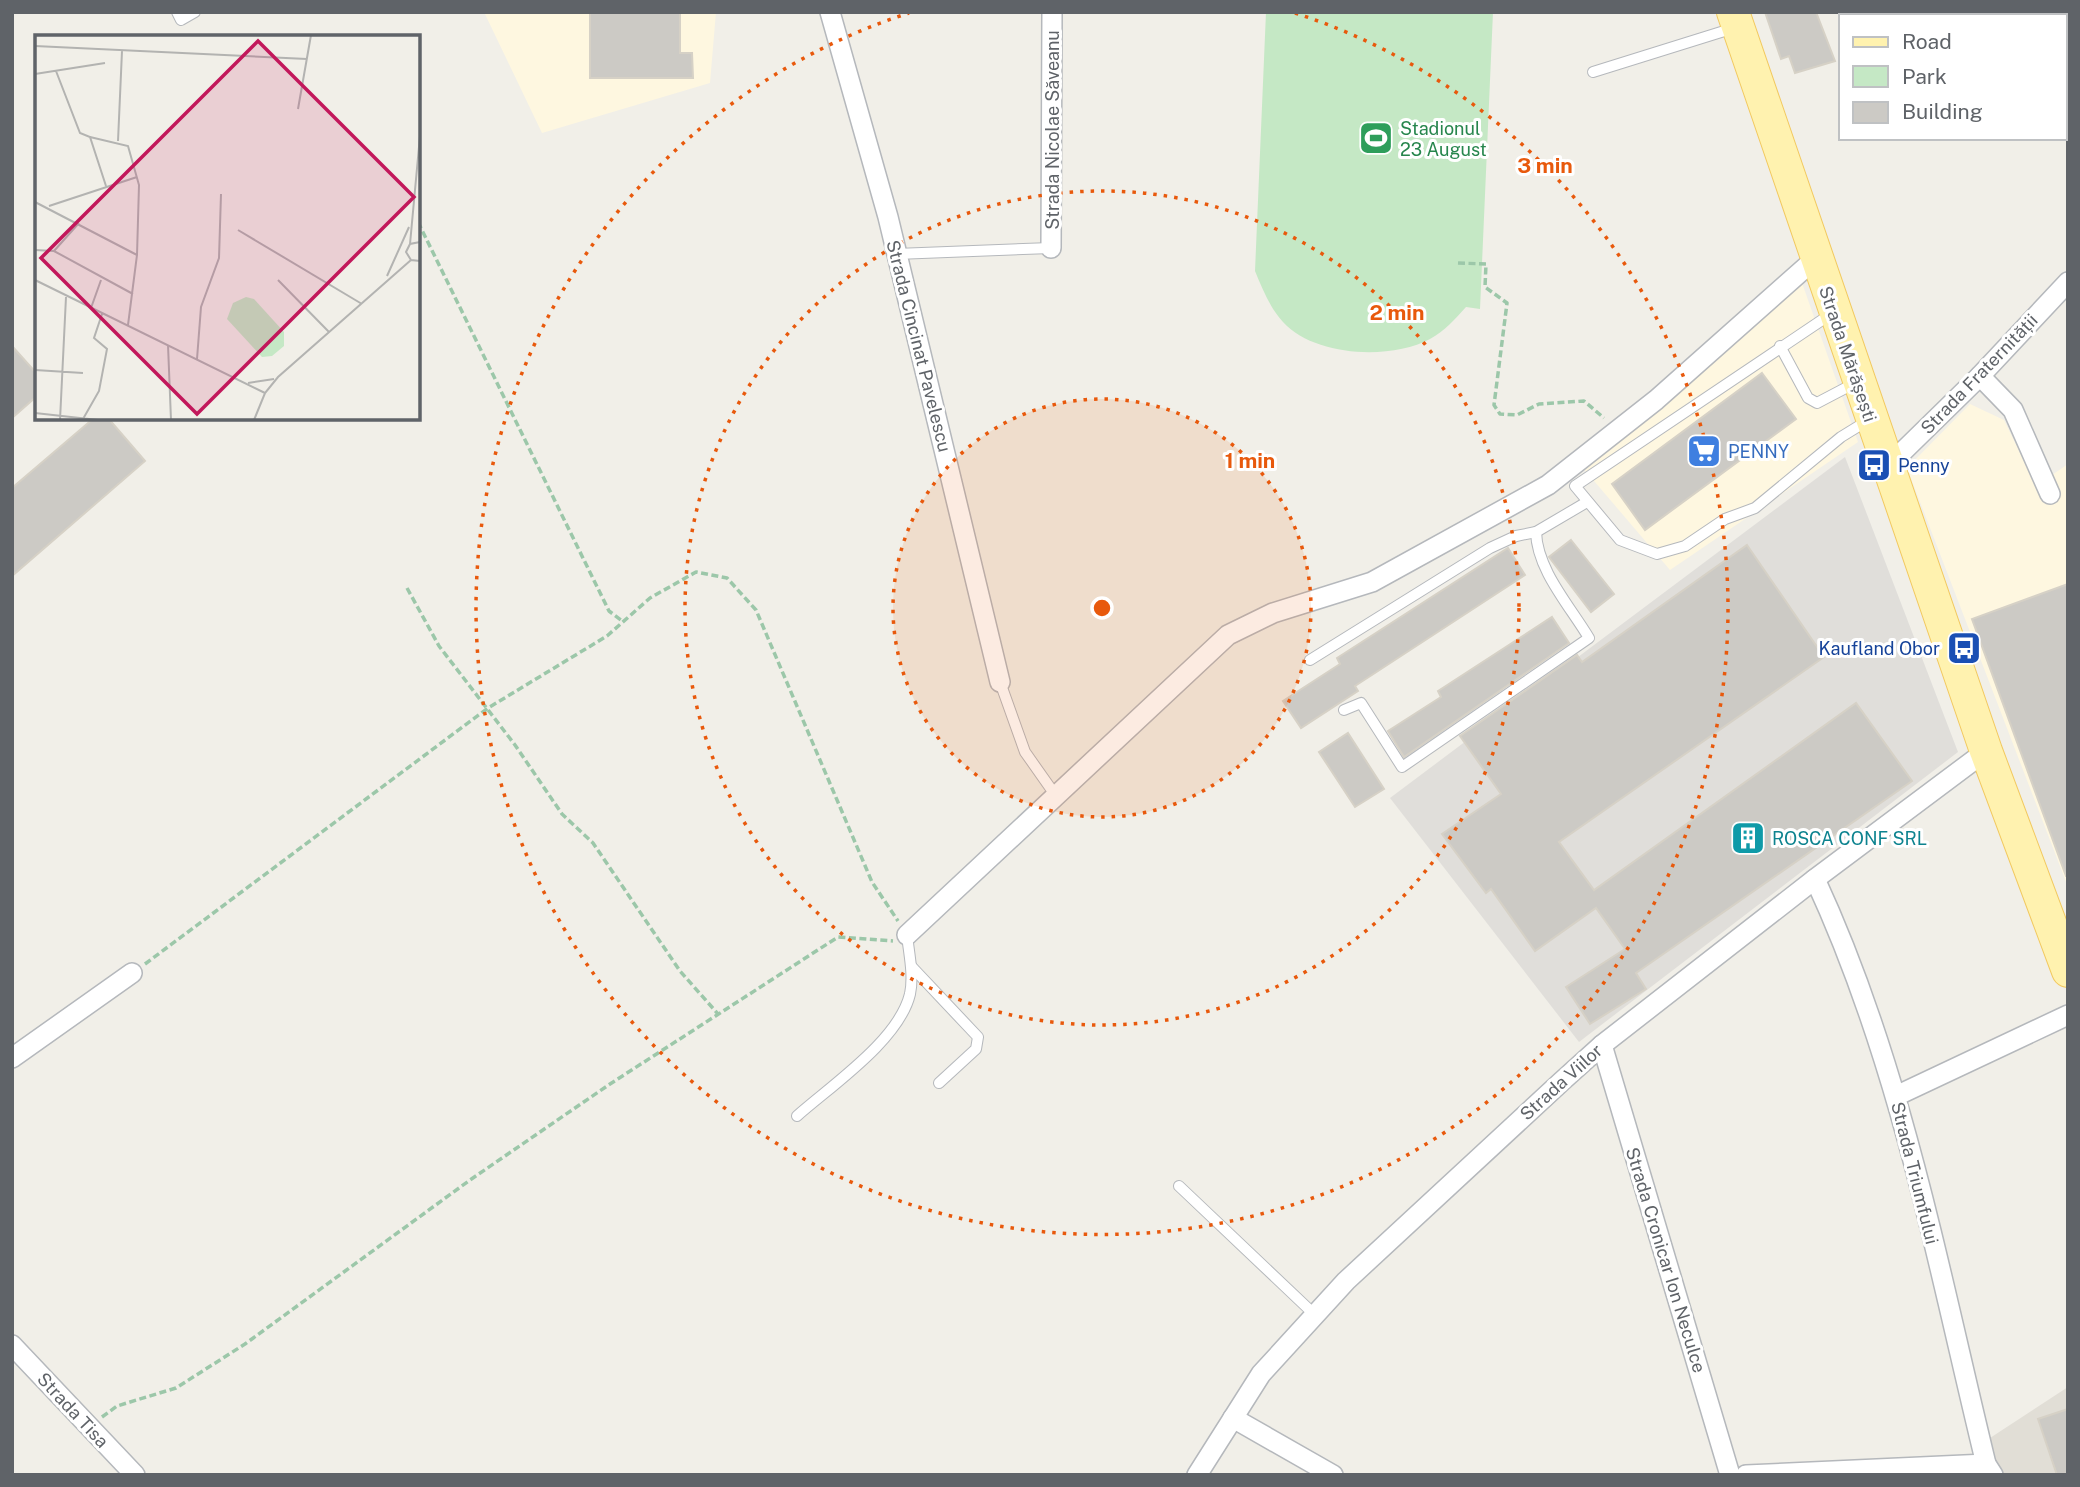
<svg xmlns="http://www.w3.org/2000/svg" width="2080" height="1487" font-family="'Public Sans',sans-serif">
  <rect width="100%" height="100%" fill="#f1efe8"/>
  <g fill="#fef7e0">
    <path d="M484,12H716L710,83L542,133Z"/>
    <path d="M1801,280L1858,442L1670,570L1583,468Z"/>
    <path d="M1970,404L2004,420L2036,486L2068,464V887L1907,468Z"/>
  </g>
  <path fill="#e0deda" d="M1845,457L1958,752L1579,1042L1390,798Z"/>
  <path fill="#e1ded6" d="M2068,1387V1475H1998L1990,1438Z"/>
  <path fill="#c5e8c5" d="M1266,12H1493L1480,309L1466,307C1455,319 1445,331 1430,339C1391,360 1315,357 1283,322C1270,308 1262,288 1255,271Z"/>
  <g fill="#cccac5" stroke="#d6d1c6" stroke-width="2">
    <path d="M590,12H680V53H692L693,78H590Z"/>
    <path d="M1765,12H1816L1835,61L1795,73L1789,56L1781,59Z"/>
    <path d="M12,346L37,374V396L12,418Z"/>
    <path d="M1762,373L1796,419L1645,530L1612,484Z"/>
    <path d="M94,418H108L145,461L12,576V488Z"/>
    <path d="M1571,540L1614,594L1591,612L1549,557Z"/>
    <path d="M1747,545L1824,657L1559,842L1594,890L1856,703L1912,781L1636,973L1646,989L1590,1024L1566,987L1625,949L1596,908L1535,951L1491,889L1486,893L1442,834L1501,794L1460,736L1577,655L1582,662Z"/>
    <path d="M1508,548L1525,575L1355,686L1358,691L1301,728L1283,701L1340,664L1337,658Z"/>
    <path d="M2068,584V876H2066L1972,619Z"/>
    <path d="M1552,617L1569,643L1404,757L1388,731L1441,697L1438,691Z"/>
    <path d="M1348,733L1384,789L1355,807L1319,752Z"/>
    <path d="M2068,1409V1475H2057L2038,1419Z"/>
  </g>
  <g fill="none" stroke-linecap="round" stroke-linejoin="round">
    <g stroke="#b5b8bc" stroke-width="12">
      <g id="lane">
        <path d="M177,12L181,20L195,12"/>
        <path d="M1593,72L1734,28"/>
        <path d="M896,254L1051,248"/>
        <path d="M1831,314L1575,486L1620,540L1657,554L1685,546L1725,519L1755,508L1841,437L1867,421"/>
        <path d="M1780,346L1808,398L1817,403L1857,382"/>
        <path d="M1310,660L1490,548L1516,536L1536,532L1587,502"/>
        <path d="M1000,682L1025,752L1056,796"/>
        <path d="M1344,710L1361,703L1402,767L1589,638C1570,606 1537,570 1536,532"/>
        <path d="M911,966L978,1037L976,1049L939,1083"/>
        <path d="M797,1116C832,1085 899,1040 910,994C914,975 909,954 907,935"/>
        <path d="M1179,1186L1315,1315"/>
      </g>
    </g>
    <g stroke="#b5b8bc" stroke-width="22">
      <g id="street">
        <path d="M830,12L888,217L1000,682"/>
        <path d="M1051,248L1052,12"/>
        <path d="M1980,376L2013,410L2050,494"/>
        <path d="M1889,465L1980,376L2068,282"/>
        <path d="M1815,879C1901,1064 1938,1267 1986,1464L1993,1475"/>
        <path d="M907,935L1228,635L1273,613L1372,582L1548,485L1656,400L1815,259"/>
        <path d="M1602,1045L1730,1475"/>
        <path d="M12,1058L132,973"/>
        <path d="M1896,1096L2068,1015"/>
        <path d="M12,1345L135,1475"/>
        <path d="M1233,1418L1333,1475"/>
        <path d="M1197,1475L1261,1374L1346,1281L1561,1082L1602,1045L1815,879L1986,751"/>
        <path d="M1746,1475L1986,1464"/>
      </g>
    </g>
    <g stroke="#f2c960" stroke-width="34">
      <path id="primary" d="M1733,12L1986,751L2068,971"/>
    </g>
    <g stroke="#9cc7a9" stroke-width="3.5" stroke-dasharray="7 3.5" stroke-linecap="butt">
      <path d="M418,222L609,611L621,620"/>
      <path d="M1458,263L1486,264L1485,287L1507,303L1494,405L1500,414L1517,415L1539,404L1584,401L1604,418"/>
      <path d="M407,588L439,646L515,745L562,814L593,843L680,971L718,1014"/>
      <path d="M145,964L488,708L607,636L650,598L696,572L727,578L756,610L872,882L898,921"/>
      <path d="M102,1417L117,1406L176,1388L245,1344L470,1180L610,1084L838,937L893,941"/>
    </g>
    <use href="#lane" stroke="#fff" stroke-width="10"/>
    <use href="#street" stroke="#fff" stroke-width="19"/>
    <use href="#primary" stroke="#fff2af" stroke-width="32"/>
  </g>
  <circle cx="1102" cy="608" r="209" fill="#e8590c" fill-opacity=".12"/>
  <g fill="none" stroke="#e8590c" stroke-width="3.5" stroke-dasharray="3.5 7">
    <circle cx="1102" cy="608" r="209"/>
    <circle cx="1102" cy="608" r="417"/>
    <path d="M1295 13A626 626 0 1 1 909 13"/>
  </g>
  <defs>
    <g id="stadium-square" transform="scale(1.75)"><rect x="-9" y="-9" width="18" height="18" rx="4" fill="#2e9e5b" stroke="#fff"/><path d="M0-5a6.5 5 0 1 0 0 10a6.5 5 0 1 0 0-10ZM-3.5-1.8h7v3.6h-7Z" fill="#fff"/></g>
    <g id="supermarket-square" transform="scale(1.75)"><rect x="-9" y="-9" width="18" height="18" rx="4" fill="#3f7fe0" stroke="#fff"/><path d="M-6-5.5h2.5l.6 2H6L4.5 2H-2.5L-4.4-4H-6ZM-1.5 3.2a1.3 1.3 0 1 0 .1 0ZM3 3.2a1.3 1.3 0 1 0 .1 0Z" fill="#fff"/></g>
    <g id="bus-square" transform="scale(1.75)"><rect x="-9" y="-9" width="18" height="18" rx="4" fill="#1a4fb4" stroke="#fff"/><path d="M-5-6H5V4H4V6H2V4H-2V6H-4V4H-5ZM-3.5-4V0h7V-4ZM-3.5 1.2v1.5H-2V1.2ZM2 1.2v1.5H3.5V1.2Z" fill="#fff"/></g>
    <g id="building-square" transform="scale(1.75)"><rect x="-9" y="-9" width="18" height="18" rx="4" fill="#0f9aa8" stroke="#fff"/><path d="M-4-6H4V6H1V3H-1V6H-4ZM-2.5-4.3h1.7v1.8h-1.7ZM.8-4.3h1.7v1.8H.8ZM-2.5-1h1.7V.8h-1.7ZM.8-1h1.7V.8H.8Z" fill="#fff"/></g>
  </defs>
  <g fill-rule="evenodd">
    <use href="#stadium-square" x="1376" y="138"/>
    <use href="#supermarket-square" x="1704" y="451"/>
    <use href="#bus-square" x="1874" y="465"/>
    <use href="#bus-square" x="1964" y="648"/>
    <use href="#building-square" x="1748" y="838"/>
  </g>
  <g text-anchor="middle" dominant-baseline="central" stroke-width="6" stroke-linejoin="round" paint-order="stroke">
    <g font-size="18" fill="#27864d" stroke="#fff" text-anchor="start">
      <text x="1400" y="128">Stadionul<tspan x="1400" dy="21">23 August</tspan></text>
    </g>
    <g font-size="18" fill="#5f6368" stroke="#fff">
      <text transform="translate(1052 130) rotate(-90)">Strada Nicolae Săveanu</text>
      <text transform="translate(919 346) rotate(76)">Strada Cincinat Pavelescu</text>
      <text transform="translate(1848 354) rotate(71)">Strada Mărășești</text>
      <text transform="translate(1979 374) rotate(-46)">Strada Fraternității</text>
      <text transform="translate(1561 1082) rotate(-42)">Strada Viilor</text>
      <text transform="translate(1915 1173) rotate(76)">Strada Triumfului</text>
      <text transform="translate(1666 1260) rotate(73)">Strada Cronicar Ion Neculce</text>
      <text transform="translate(73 1410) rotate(47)">Strada Tisa</text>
    </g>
    <g font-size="18" fill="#366cbe" stroke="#fff" text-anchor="start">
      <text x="1728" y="451">PENNY</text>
    </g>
    <g font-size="18" fill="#164399" stroke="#fff" text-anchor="start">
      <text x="1898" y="465">Penny</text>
      <text x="1940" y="648" text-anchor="end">Kaufland Obor</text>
    </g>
    <g font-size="18" fill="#0d838f" stroke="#fff" text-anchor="start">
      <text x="1772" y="838">ROSCA CONF SRL</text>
    </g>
  </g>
  <g transform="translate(35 35)">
    <rect width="385" height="385" fill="#f1efe8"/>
    <path d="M211,262L219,264L249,297V311L237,321L227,322L192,284L198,268Z" fill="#c5e8c5"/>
    <path fill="none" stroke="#b3b3b1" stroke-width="2" d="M0,11L272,24M21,36L45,98L55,102L71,151M0,39L70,28M263,74L276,0M55,102L93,111L104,150L102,220L93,290M83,106L87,16M0,167L102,220M14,171L102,142M203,195L327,269M385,207L375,209L371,217L376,225L385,226M375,209L385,101M0,215L19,216L98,259M19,216L44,188M352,241L374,192M0,245L230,358M243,245L294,297M56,273L66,245M133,310L136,385M162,324L166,272L184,223L186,159M0,335L48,338M213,348L239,344M0,378L63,385M48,384L64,356L72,314L59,303L67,279M25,385L31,262M219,385L230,358L243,342L376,225"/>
    <path fill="#c2185b" fill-opacity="0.15" stroke="#c2185b" stroke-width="3.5" d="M223,6L379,162L162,379L6,223Z"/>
    <rect width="385" height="385" fill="none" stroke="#5f6368" stroke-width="3.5"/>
  </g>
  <circle cx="1102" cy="608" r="10" fill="#e8590c" stroke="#fff" stroke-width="3.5"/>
  <g font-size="21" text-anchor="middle" font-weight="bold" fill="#e8590c" stroke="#fff" stroke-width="6" stroke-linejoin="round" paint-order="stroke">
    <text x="1545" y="173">3 min</text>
    <text x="1397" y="320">2 min</text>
    <text x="1250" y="468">1 min</text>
  </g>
  <rect width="2080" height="1487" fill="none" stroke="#5f6368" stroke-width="28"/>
  <rect x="1839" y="14" width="228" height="126" fill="#ffffff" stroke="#bfc1c3" stroke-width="2"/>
  <rect x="1853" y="37" width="35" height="10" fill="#fff2af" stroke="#bfc1c3" stroke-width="2"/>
  <text x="1902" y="49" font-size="21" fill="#5f6368">Road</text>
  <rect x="1853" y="66" width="35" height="21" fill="#c5e8c5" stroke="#bfc1c3" stroke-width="2"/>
  <text x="1902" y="84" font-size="21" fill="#5f6368">Park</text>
  <rect x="1853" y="102" width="35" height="21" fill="#cccac5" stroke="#bfc1c3" stroke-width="2"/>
  <text x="1902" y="119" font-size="21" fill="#5f6368">Building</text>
</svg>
